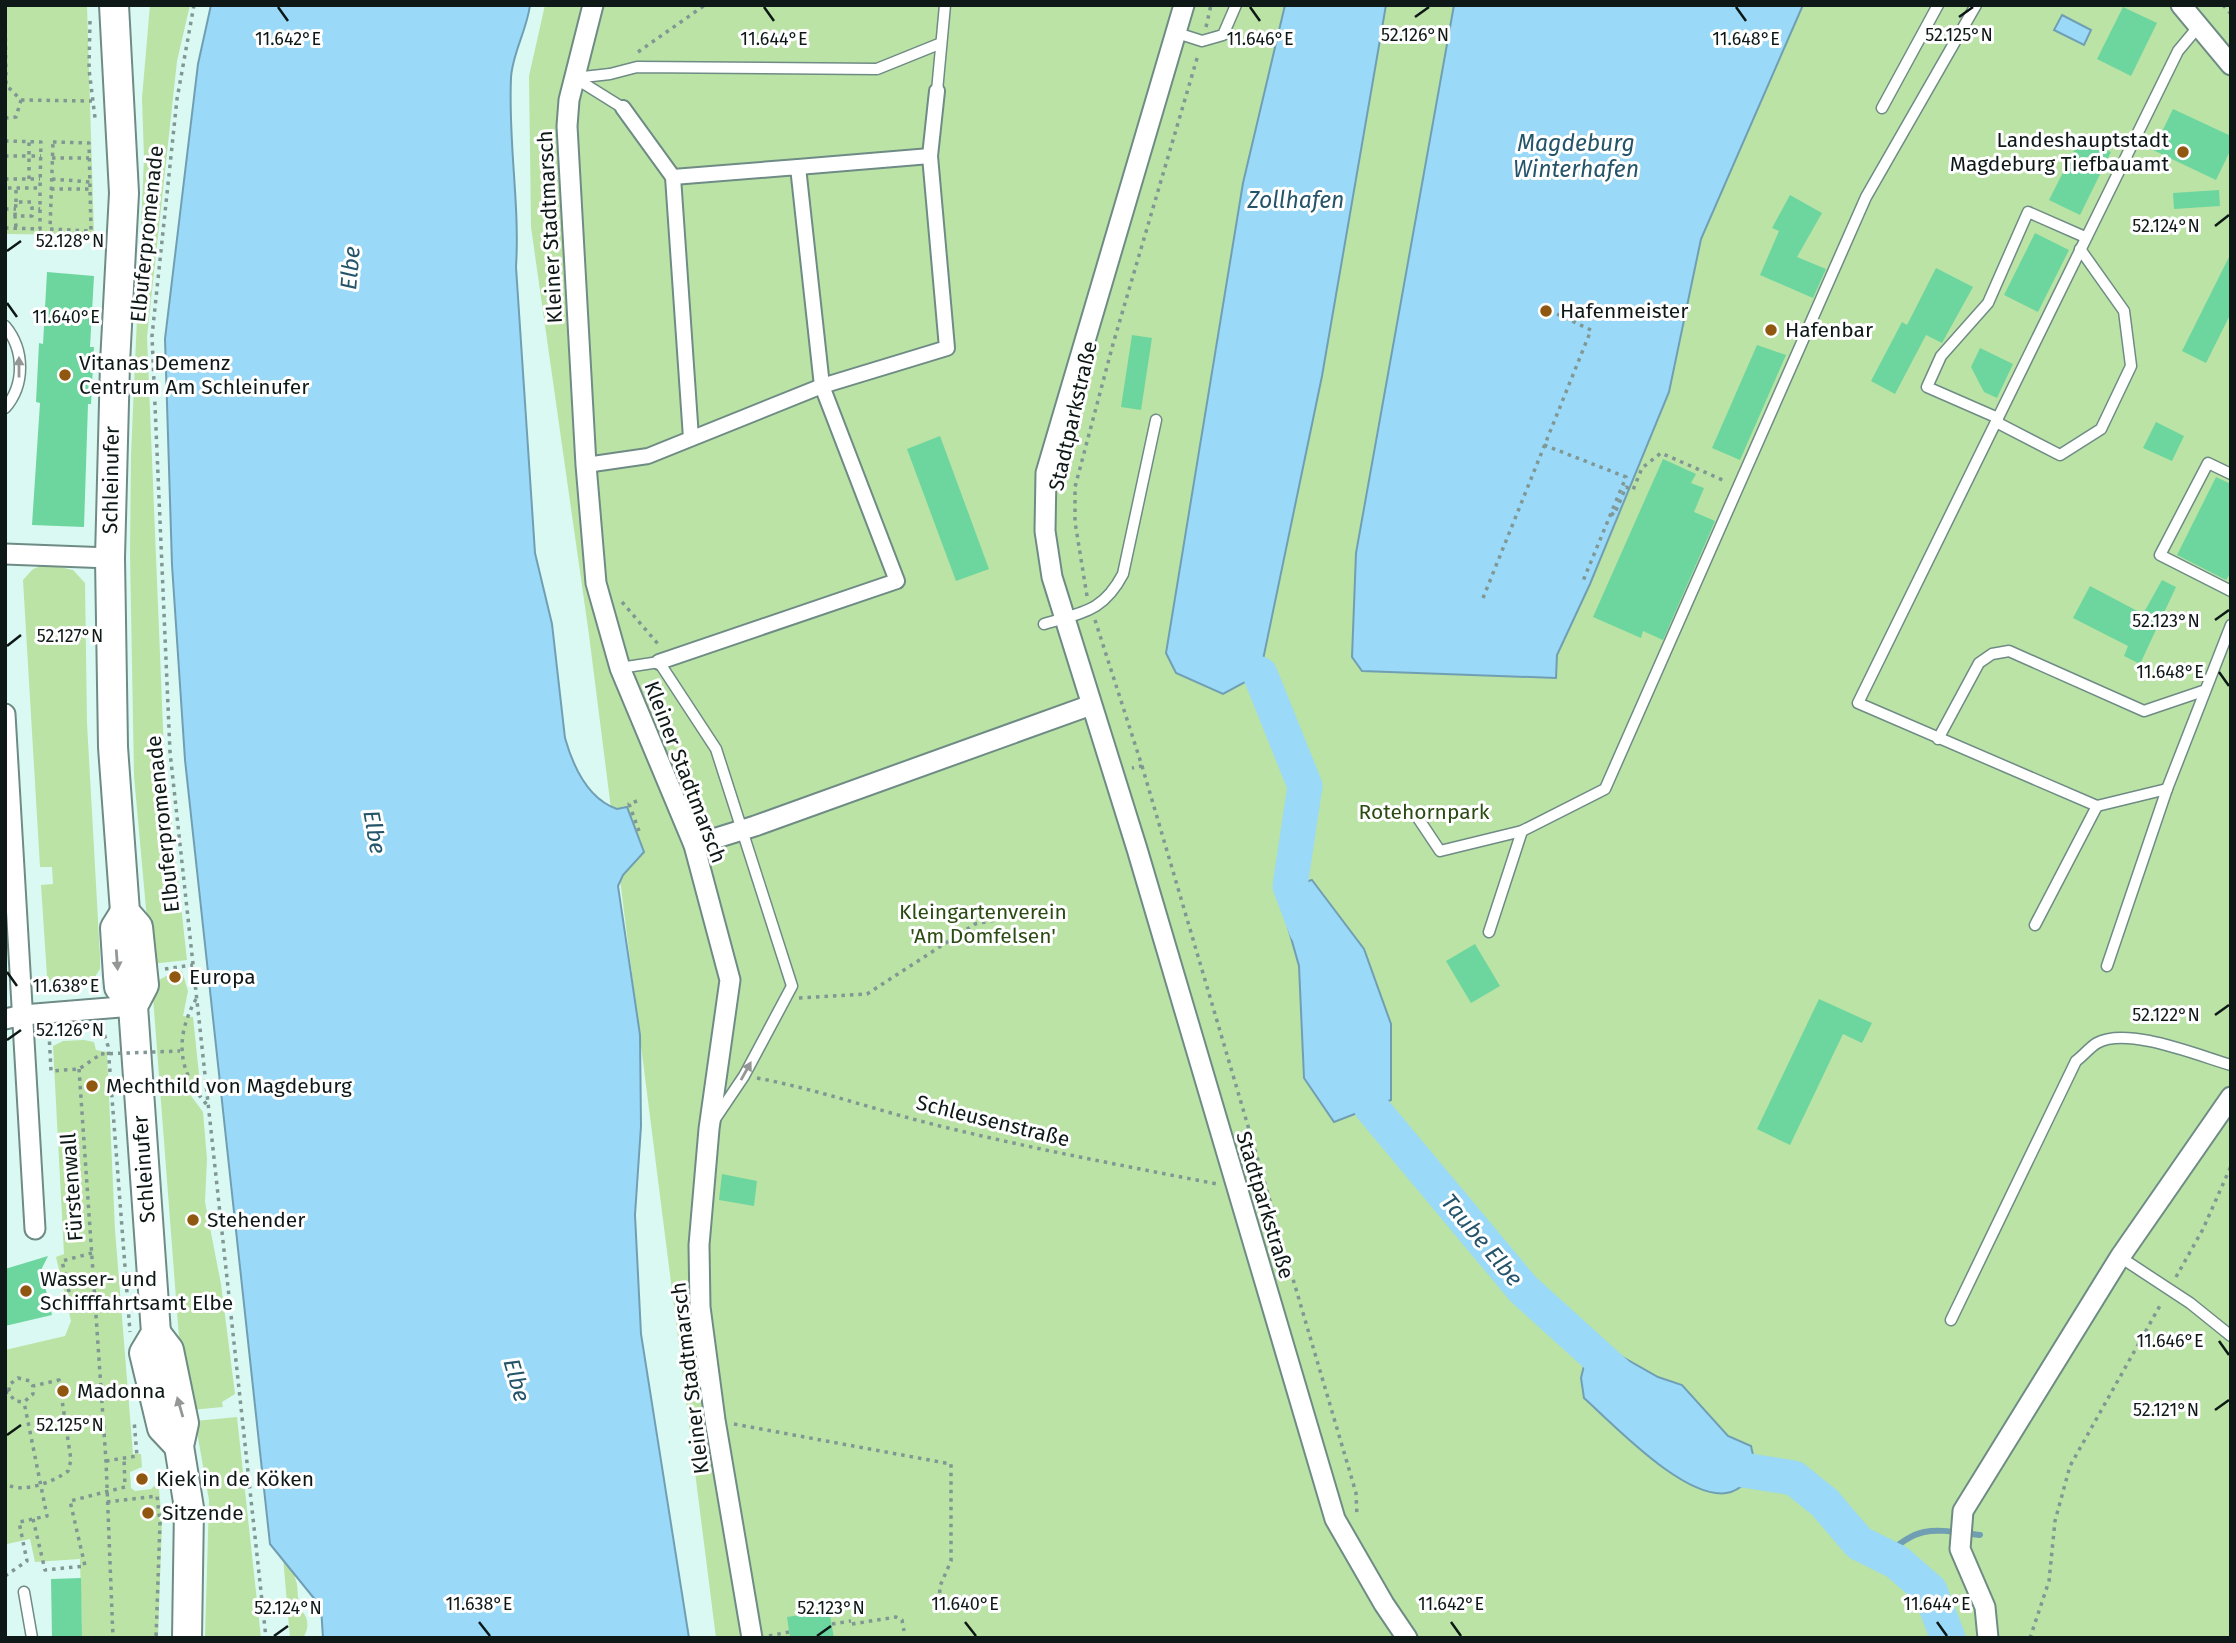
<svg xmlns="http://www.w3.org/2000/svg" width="2236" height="1643" font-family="'Fira Sans',sans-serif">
  <rect width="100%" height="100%" fill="#dbf9f3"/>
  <g fill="#bae3a5">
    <path d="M5,5H87L94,235L5,234Z"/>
    <path d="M150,5H190L177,61L147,337L164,752L187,960L151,964L134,776L130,554L131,455L144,158L142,98Z"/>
    <path d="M545,5H2231V1638H716L589,635L531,227L529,76Z"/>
    <path d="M46,564L73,570L85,583L87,723L100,956V969L91,983C76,985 55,992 47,976L41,885L53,884L52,867H40L23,580L33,569Z"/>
    <path d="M182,971L188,991L183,1016L193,1017L200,1084L183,1085L203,1112L207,1159L205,1202L221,1284L235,1394L222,1402L223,1407L191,1410L181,1364L152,984L173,972Z"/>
    <path d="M84,1040L94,1042L96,1050L107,1052L115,1230L133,1454H141L142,1467L130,1472L131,1488L135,1491L151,1489L154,1486L159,1489L162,1522L158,1638H82L80,1559L35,1562L30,1539L7,1544L5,1534V1350L65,1336L71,1321L56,1257L64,1254L53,1046L63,1041Z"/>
    <path d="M237,1417L261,1638H205L209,1500L195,1421Z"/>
    <path d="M281,1534L297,1584L299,1608C309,1617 310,1627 303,1638H290Z"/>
  </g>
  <g fill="#9ad9f7" stroke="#709fb4" stroke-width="2">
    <path d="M211,5H530C527,30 512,54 511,78C508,142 520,204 516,267L535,553L552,624L565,738C573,766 588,799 617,809L627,807L644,852L623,875L618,886L640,1035L641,1126L635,1215L641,1334L689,1638H323L321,1607L270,1544L185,760L172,565L165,339L198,64Z"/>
    <path d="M1285,5H1386L1322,376L1260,674L1223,694L1176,673L1166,653L1243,183Z"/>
    <path d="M1454,5H1803L1701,239L1669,392L1590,584L1557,655L1556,678L1362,671L1352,657L1356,553Z"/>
    <path d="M2062,15L2091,30L2084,45L2054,30Z"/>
    <path d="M1312,880L1364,949L1391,1024V1100L1334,1122L1304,1078L1299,966L1282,906L1290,886Z"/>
    <path d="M1605,1347L1658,1377L1682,1385L1728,1436L1751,1446L1757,1473C1750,1480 1740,1489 1731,1492C1689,1505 1613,1424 1584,1398L1581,1378L1586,1357Z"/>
  </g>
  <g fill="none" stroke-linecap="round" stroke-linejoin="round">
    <path stroke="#709fb4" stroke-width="6" d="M1886,1556C1919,1523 1936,1530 1980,1535"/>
    <g stroke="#9ad9f7" stroke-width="35">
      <path d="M1260,674L1305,786L1290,886L1306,929"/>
      <path d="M1355,1064L1371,1107L1523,1289L1630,1386"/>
      <path d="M1714,1455L1730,1468L1794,1478L1825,1503L1859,1543L1897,1562L1930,1591L1948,1638"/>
    </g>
  </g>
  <g fill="#6dd69f">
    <path d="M2123,7L2157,23L2131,76L2097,59Z"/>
    <path d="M2173,109L2231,136V149L2216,180L2153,150Z"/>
    <path d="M2081,137L2111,152L2080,215L2049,200Z"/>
    <path d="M2219,190L2220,206L2174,209L2173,193Z"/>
    <path d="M1790,195L1822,213L1797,257L1826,269L1813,298L1760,275L1779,231L1772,228Z"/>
    <path d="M2035,233L2069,250L2038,312L2004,295Z"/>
    <path d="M2231,253V313L2206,363L2182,351Z"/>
    <path d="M1936,268L1973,287L1942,343L1926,335L1895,394L1871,381L1902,322L1907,325Z"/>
    <path d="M47,272L94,276L90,347H94L91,404H88L84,527L32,525L40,403L36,402L39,343L43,344Z"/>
    <path d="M1132,335L1152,338L1141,410L1121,407Z"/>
    <path d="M1757,345L1786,355L1740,460L1712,448Z"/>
    <path d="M1980,348L2013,364L1997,398L1984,392L1971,367Z"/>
    <path d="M2156,422L2184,436L2172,461L2143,448Z"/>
    <path d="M940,436L989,569L956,581L907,449Z"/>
    <path d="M1663,459L1696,474L1691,483L1704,488L1694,512L1715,521L1663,640L1643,631L1641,638L1593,617Z"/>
    <path d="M2216,477L2231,484V572L2226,580L2177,555Z"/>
    <path d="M2162,580L2176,587L2140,664L2124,656L2128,646L2073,618L2090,586L2143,614Z"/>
    <path d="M1475,944L1500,986L1471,1003L1446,961Z"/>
    <path d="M1819,999L1872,1023L1862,1043L1843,1034L1790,1145L1757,1129Z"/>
    <path d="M722,1174L757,1181L754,1206L719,1200Z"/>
    <path d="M48,1256L41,1270L52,1315L5,1326V1269Z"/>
    <path d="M81,1578L82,1638H52L51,1579Z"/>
    <path d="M829,1610L834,1638H790L787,1617Z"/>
  </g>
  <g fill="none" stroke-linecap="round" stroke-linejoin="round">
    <g stroke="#6f8b85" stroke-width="13">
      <g id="service">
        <path d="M1177,33L1202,41L1223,35L1236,5"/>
        <path d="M574,78L610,74L637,67L877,69L939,44"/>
        <path d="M575,78L623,108"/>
        <path d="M937,91L945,5"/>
        <path d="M1882,108L1938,5"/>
        <path d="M5,326C25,350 25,385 5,408"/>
        <path d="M1998,418L1927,387L1941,356L1988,303L2028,212L2085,237"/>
        <path d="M1996,422L2060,455L2101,429L2131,366L2124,311L2080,249"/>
        <path d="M2231,474L2208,463L2160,555L2231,591"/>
        <path d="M1044,624C1083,612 1103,612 1123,574L1156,420"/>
        <path d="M620,668L659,662L716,749L792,986L744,1076L715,1119"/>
        <path d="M1938,739L1979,663L1992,654L2009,651L2144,711L2203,691"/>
        <path d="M2167,789L2097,806L1858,703L2178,51L2198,27"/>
        <path d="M1418,818L1440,851L1522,831"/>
        <path d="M2035,925L2097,806"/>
        <path d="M1489,932L1522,831L1605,789L1866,197L1976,5"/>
        <path d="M2107,966L2167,789L2231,625"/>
        <path d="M2120,1257L2190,1303L2231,1336"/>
        <path d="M1951,1320L2076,1061C2083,1056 2090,1047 2097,1043C2128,1026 2199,1056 2231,1065"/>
        <path d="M24,1592L32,1638"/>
      </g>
    </g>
    <g stroke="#6f8b85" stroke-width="18">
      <g id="pedestrian">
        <path d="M623,108L673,177L798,167L822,386L897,581L659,662"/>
        <path d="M798,167L930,156"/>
        <path d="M673,177L691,438"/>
        <path d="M586,465L648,456L822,386L947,348L930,156L937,91"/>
      </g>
    </g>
    <g stroke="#6f8b85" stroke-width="23">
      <g id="minor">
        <path d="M593,5L569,100L567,126L586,465L596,583L620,668L694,845L730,980L709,1129L699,1245L700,1307L715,1420L752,1638"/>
        <path d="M1184,5L1046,473L1045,531L1052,577L1137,849L1335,1519L1384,1604L1407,1638"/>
        <path d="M2181,5L2231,65"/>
        <path d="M5,554L110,558"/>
        <path d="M5,714L35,1229"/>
        <path d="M694,845L755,826L1091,705"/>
        <path d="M5,1019L23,1015L133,1006"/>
        <path d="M1988,1638L1985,1607L1960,1549L1963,1511L2120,1257L2231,1097"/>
      </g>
    </g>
    <g stroke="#6f8b85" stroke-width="32">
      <g id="secondary">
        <path d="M114,5L124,193L115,363L110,558L113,747L125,912L138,927L144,985L133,1006L156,1333L144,1353L162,1428L179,1446"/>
        <path d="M125,912L115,928L118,976L119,987L133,1006"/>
        <path d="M156,1333L169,1350L184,1423L179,1446L189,1508L187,1638"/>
      </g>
    </g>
    <g stroke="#819793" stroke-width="3.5" stroke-dasharray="3.5 5" stroke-linecap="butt">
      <path d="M194,5L177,99L152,336L170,752L266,1638"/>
      <path d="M2223,5L2231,14"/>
      <path d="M90,21L89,69L95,118"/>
      <path d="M1206,27L1211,5"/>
      <path d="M638,52L705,5"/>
      <path d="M21,100L92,101"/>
      <path d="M5,118L16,117L21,100L6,85L5,5"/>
      <path d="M5,141L41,142L40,188H5"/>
      <path d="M53,142L89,143L91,231L50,229Z"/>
      <path d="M5,156H29V142"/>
      <path d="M52,158H89"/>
      <path d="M5,179H40"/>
      <path d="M29,179V156H41"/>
      <path d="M52,179L90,182"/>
      <path d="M51,189H90"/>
      <path d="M16,202V188"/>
      <path d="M5,209H16"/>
      <path d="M15,216L16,202H31L32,208"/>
      <path d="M16,227L15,216H32V208L40,209"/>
      <path d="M5,228L40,229V188"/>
      <path d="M1544,445L1626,477L1583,581"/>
      <path d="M1611,513L1614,515L1626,487L1633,490L1642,468L1661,453L1725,481"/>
      <path d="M1087,596L1075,522V487L1113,344L1198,55"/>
      <path d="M1483,598L1591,330L1538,305"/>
      <path d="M622,602L658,644"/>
      <path d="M1095,620L1142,766L1132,768"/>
      <path d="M1142,766L1356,1493L1357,1517"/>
      <path d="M637,801L629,804L639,831"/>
      <path d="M165,969L193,965"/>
      <path d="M799,998L867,994L975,924L1021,915"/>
      <path d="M196,999C174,1039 178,1072 208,1106"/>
      <path d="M102,1027L108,1046L130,1332"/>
      <path d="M49,1033L51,1071L79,1069L101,1054"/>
      <path d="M79,1069L106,1461L113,1638"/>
      <path d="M757,1078C821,1090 881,1112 944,1127C1034,1149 1125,1166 1217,1184"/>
      <path d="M92,1253L62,1261L72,1305L96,1309"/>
      <path d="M2176,1277L2203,1229L2231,1166"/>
      <path d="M9,1391V1385L18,1378L30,1381L33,1386"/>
      <path d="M5,1393L8,1392L15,1401L24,1402L33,1394V1386L59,1380L71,1460L68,1471C54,1482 20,1495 5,1483"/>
      <path d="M734,1424L951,1464V1561L940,1586L939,1606"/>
      <path d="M106,1461L137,1456L134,1420"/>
      <path d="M107,1502L157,1496L160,1522L156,1638"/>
      <path d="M33,1519L45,1570L85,1566L70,1501L125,1487L124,1458"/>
      <path d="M5,1576L27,1561L19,1522L47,1516L24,1402"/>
      <path d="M832,1624L851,1621"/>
      <path d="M852,1624L896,1617L902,1620L904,1631"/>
      <path d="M769,1636L789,1632"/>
      <path d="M2030,1638L2049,1581L2055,1521L2070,1466L2162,1302"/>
    </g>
    <use href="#service" stroke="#fff" stroke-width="10"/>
    <use href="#pedestrian" stroke="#fff" stroke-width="14"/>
    <use href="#minor" stroke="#fff" stroke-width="19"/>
    <use href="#secondary" stroke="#fff" stroke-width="28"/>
    <path stroke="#819793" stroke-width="3.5" stroke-dasharray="3.5 5" stroke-linecap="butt" d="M101,1054L180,1051"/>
  </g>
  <defs><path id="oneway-solid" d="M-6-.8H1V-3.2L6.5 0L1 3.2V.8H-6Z" transform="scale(1.75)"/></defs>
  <g fill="#939897">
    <use href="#oneway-solid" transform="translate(19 367) rotate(-90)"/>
    <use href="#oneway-solid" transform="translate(117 960) rotate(86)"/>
    <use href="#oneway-solid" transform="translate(746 1071) rotate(-61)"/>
    <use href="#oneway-solid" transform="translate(180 1407) rotate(-106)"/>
  </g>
  <path fill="none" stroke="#0e1917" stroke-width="2.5" d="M278,7L288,21M764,7L774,21M1250,7L1260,21M1736,7L1746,21M1415,17L1429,7M1959,17L1973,7M2215,226L2229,215M7,251L21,241M7,303L17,317M2215,620L2229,610M7,646L21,635M2219,672L2229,686M7,972L17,986M2215,1015L2229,1005M7,1040L21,1030M2219,1341L2229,1355M2215,1410L2229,1400M7,1435L21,1425M479,1622L490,1636M965,1622L976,1636M1451,1622L1461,1636M1937,1622L1947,1636M274,1636L288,1626M817,1636L831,1626"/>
  <g fill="#905710" stroke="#fff" stroke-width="2.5">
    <circle cx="2183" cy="152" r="7"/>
    <circle cx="1546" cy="311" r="7"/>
    <circle cx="1771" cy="330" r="7"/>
    <circle cx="65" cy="375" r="7"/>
    <circle cx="175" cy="977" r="7"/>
    <circle cx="92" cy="1086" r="7"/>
    <circle cx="193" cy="1220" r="7"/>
    <circle cx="26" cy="1291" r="7"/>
    <circle cx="63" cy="1391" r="7"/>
    <circle cx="142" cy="1479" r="7"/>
    <circle cx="148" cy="1513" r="7"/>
  </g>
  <g text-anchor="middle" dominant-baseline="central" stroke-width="6" stroke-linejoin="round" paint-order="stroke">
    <g font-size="21" fill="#0e1917" stroke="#fff" text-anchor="start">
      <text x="2169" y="140" text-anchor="end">Landeshauptstadt<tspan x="2169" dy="24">Magdeburg Tiefbauamt</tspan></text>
      <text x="1560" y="311">Hafenmeister</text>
      <text x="1785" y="330">Hafenbar</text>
      <text x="79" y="363">Vitanas Demenz<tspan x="79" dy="24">Centrum Am Schleinufer</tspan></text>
      <text x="189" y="977">Europa</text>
      <text x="106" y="1086">Mechthild von Magdeburg</text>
      <text x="207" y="1220">Stehender</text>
      <text x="40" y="1279">Wasser- und<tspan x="40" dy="24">Schifffahrtsamt Elbe</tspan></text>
      <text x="77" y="1391">Madonna</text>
      <text x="156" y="1479">Kiek in de Köken</text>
      <text x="162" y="1513">Sitzende</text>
    </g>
    <g font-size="21" fill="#0e1917" stroke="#fff">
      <text transform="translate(550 227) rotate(-93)">Kleiner Stadtmarsch</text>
      <text transform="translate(147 234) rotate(-84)">Elbuferpromenade</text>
      <text transform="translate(1073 416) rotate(-77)">Stadtparkstraße</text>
      <text transform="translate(111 480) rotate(-89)">Schleinufer</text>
      <text transform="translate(685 772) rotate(69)">Kleiner Stadtmarsch</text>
      <text transform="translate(163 824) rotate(-96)">Elbuferpromenade</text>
      <text transform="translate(993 1121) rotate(14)">Schleusenstraße</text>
      <text transform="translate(144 1169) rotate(-94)">Schleinufer</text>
      <text transform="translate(72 1187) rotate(-94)">Fürstenwall</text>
      <text transform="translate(1265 1205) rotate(73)">Stadtparkstraße</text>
      <text transform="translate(690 1378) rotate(-97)">Kleiner Stadtmarsch</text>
    </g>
    <g font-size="21" fill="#2a4c13" stroke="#fff">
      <text x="1424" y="812">Rotehornpark</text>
      <text x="983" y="912">Kleingartenverein<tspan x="983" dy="24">'Am Domfelsen'</tspan></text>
    </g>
    <g font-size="23" font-style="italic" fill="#245469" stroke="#fff">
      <text x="1576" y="143">Magdeburg<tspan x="1576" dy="26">Winterhafen</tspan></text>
      <text x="1296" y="200">Zollhafen</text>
      <text transform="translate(350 268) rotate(-85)">Elbe</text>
      <text transform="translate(375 832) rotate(80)">Elbe</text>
      <text transform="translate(1482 1240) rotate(50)">Taube Elbe</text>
      <text transform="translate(517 1380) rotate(74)">Elbe</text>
    </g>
  </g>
  <g font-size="18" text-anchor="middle" fill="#0e1917" stroke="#fff" stroke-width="6" stroke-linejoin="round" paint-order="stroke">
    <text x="1415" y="41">52.126°N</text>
    <text x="1959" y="41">52.125°N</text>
    <text x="288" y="45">11.642°E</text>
    <text x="774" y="45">11.644°E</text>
    <text x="1260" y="45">11.646°E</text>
    <text x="1746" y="45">11.648°E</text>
    <text x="2166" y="232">52.124°N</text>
    <text x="70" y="247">52.128°N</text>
    <text x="66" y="323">11.640°E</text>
    <text x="2166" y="627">52.123°N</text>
    <text x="70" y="642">52.127°N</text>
    <text x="2170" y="678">11.648°E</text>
    <text x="66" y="992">11.638°E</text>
    <text x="2166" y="1021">52.122°N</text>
    <text x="70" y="1036">52.126°N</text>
    <text x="2170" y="1347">11.646°E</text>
    <text x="2166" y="1416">52.121°N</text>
    <text x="70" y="1431">52.125°N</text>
    <text x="479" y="1610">11.638°E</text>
    <text x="965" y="1610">11.640°E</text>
    <text x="1451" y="1610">11.642°E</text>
    <text x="1937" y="1610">11.644°E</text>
    <text x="288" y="1614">52.124°N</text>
    <text x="831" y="1614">52.123°N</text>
  </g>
  <rect width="2236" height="1643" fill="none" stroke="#0e1917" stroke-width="14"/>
</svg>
